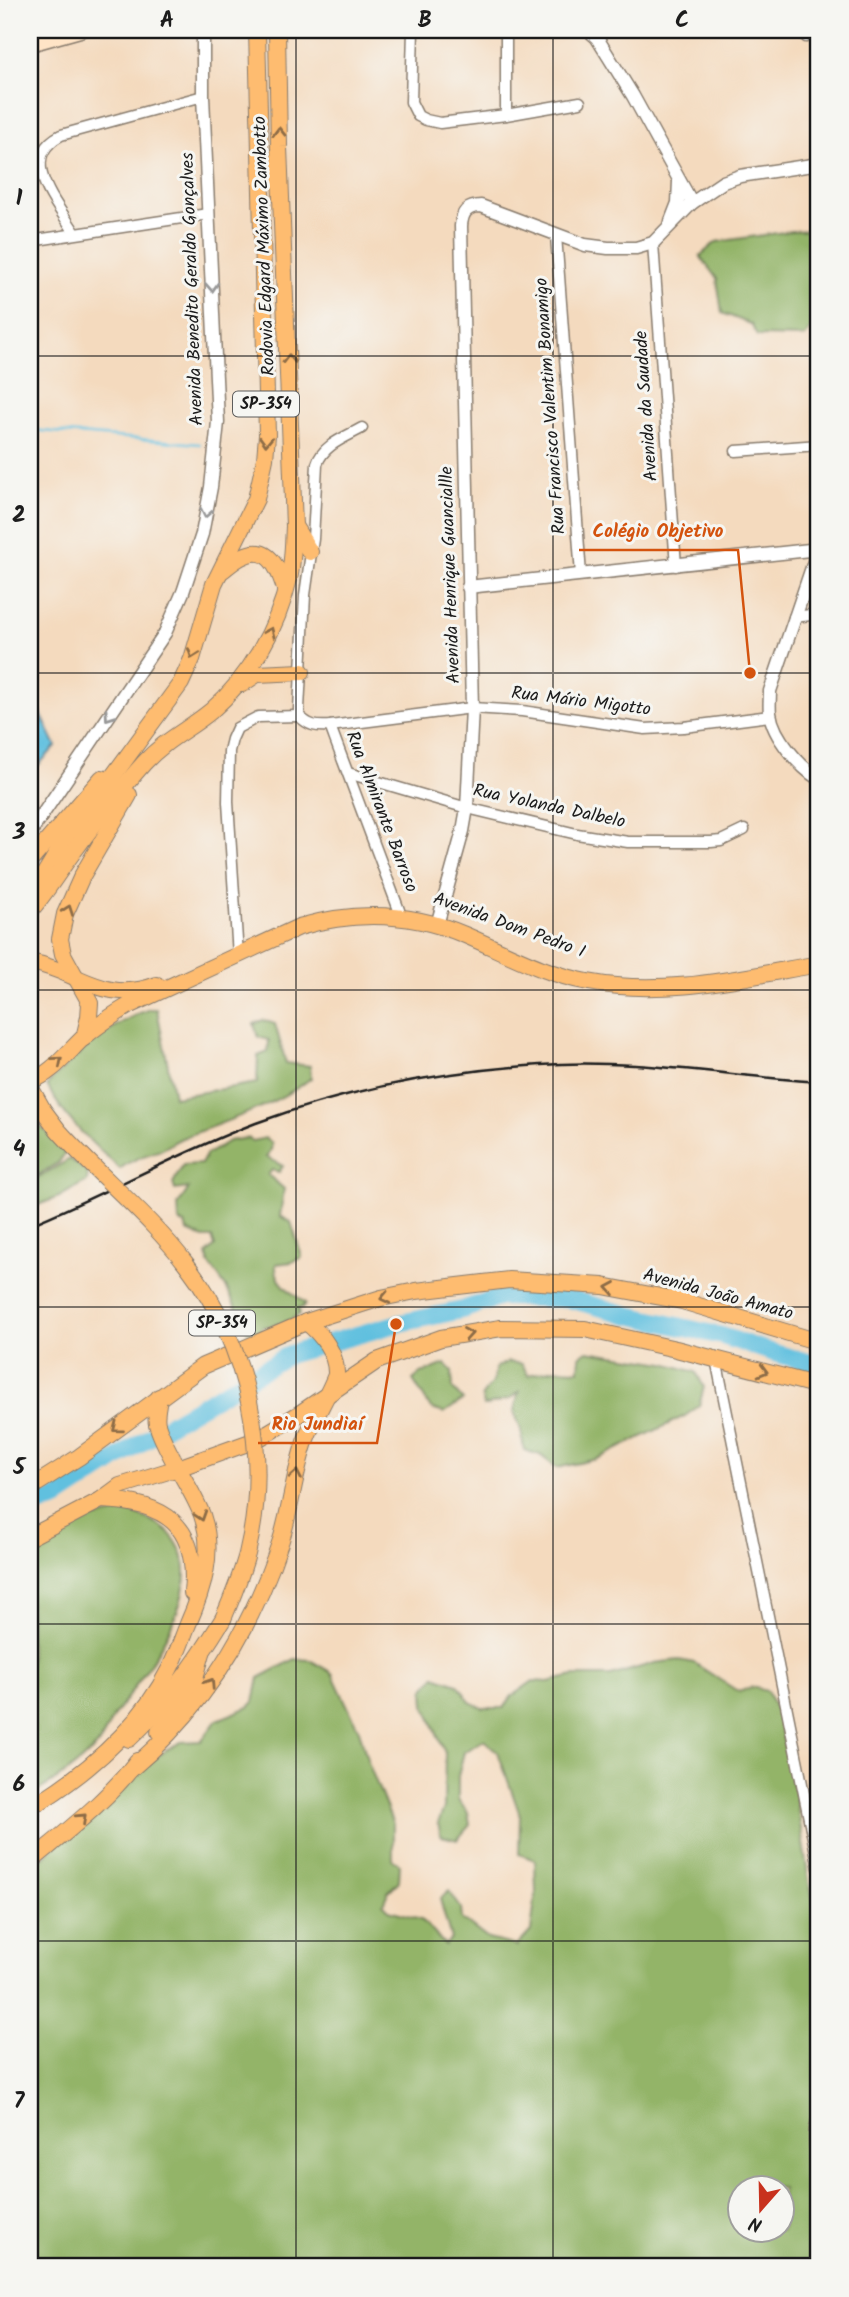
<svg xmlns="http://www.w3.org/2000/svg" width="849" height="2297" font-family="Kalam,sans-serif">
  <rect width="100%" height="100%" fill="#f6f6f2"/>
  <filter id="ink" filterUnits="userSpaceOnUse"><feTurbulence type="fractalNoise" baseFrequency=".0143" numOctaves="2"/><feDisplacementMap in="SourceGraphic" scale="14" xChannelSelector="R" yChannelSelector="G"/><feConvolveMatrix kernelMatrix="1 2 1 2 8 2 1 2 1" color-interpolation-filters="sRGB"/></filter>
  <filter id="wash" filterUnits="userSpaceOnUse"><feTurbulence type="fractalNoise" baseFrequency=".00686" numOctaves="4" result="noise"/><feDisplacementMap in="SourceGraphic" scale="28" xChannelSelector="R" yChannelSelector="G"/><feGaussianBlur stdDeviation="1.57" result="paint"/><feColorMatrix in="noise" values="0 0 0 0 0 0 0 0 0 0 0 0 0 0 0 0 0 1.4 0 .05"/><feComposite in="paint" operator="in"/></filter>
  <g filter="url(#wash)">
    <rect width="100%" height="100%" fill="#f4dabe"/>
    <g fill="#93b468" stroke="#586842" stroke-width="2" fill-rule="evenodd">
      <path d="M819,230V317L805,337L757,336L751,324L722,313L717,279L700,256L716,242L791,231Z"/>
      <path d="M150,1009H157L174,1097L257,1083L258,1056L268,1052L269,1040L258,1037L254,1024L263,1020L275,1024L286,1063L310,1066L311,1078C279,1104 222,1123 182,1138C174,1141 167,1148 158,1151C146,1155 130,1160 120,1169C93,1144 63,1118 47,1085C78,1054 108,1024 150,1009Z"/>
      <path d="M38,1125L47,1132L65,1153L59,1162L38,1175L30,1171V1126Z"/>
      <path d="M248,1138L253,1141L265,1138L272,1143L271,1150L266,1157L283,1166L279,1172L272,1170L268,1175L284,1189L280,1216L291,1222L302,1257L292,1262L276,1264C274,1283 293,1293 305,1303L302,1308H298L300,1314C289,1322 275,1326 262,1327L260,1332H248L226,1287L209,1263L207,1254L215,1246L212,1238H203L187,1231L185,1224L179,1222L178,1205L189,1188L175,1190L173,1183L183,1165L201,1164L206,1155L229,1141Z"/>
      <path d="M70,1159L88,1173L87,1181L59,1197L30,1208V1192L37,1178Z"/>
      <path d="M587,1351L665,1363L696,1372L704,1387L699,1406L685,1416L597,1459L557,1468L540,1455L524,1450L521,1430L514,1411L519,1392L509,1399L484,1406L482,1396L493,1381L496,1367L508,1362L522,1364L528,1375L554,1369L579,1370L580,1356Z"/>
      <path d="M445,1364L452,1371L453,1389L463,1400L444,1413L431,1409L413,1380L420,1374Z"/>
      <path d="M128,1511C149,1519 168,1525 179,1547C205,1596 142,1677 114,1716C107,1726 104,1739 95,1748C76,1767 53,1783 30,1795V1550L41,1547L90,1519Z"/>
      <path d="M295,1659L310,1660L332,1673L359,1730L368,1762L393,1824V1860L400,1864L399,1881L388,1892L383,1904L389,1910L421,1919L445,1945L451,1939L440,1899L449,1891L461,1908L462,1919L488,1939L517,1946L531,1931L536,1892L535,1860L519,1854L520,1815L498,1752L484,1740L464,1752L458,1776V1800L468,1813L470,1825L457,1840L441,1836L438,1823L444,1808L445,1753L425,1705L424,1690L435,1676L458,1684L470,1702L483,1708H504L512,1696L533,1681L548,1682L574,1676H611L654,1663L679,1660L694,1663L739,1692L752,1687L767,1691L777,1712L796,1797L809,1882L819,1922V2097L809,2125L812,2164L819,2207V2267H30V1869L124,1784L163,1752L181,1742L201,1741L217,1720L249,1707L254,1702L259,1678ZM740,2188H782V2230H740Z"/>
    </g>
    <path fill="#61c0df" stroke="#3e6e7e" stroke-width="2" d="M30,691L56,746L30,774Z"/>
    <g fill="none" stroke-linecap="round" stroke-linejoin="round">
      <path stroke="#61c0df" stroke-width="2.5" d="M30,430L200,444"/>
      <path stroke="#61c0df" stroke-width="18" d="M30,1507L57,1498L173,1422L290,1354L396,1324L462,1310L501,1297L569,1299L629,1315L722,1336L774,1353L819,1365"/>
    </g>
  </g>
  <g filter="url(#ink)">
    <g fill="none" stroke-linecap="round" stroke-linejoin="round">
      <g stroke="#887b6d" stroke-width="13">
        <g id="minor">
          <path d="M413,30L411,102L418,116L426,120L440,123L506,115L580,102"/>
          <path d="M506,30V115"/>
          <path d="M806,37L811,30"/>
          <path d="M75,233C57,203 16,159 61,135L203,96"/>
          <path d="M556,235L581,575"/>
          <path d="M30,241L208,214"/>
          <path d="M653,243L676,566"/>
          <path d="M362,428C344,438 323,445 317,464L313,539L305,595L299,709V716C309,726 316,727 330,726L472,708L522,711L645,729L684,727L770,716"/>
          <path d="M736,451L819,445"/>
          <path d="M794,617L819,614"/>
          <path d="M330,726L399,910"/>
          <path d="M348,773L467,808L577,834L628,842H711L721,841L744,830"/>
          <path d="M238,956L228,802L229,751L232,739L237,728L258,717L299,716"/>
          <path d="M716,1359L819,1868"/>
          <path d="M819,2116C811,2133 815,2151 819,2168"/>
        </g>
      </g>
      <g stroke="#887b6d" stroke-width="15">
        <g id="tertiary">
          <path d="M588,30L597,38L633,96L692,203"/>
          <path d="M671,221L678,203L679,181"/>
          <path d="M819,547L770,691C770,698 769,706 770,713C773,737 800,767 819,779"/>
          <path d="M468,587L819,549"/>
          <path d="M30,833L165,633L183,592L202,534L211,487L218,422L203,96V30"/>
          <path d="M437,925L463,831L467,808L472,708L461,226C462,212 467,206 481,206L585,245L608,248H636L653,243L692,203L723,182L740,176L819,164"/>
        </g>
      </g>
      <g stroke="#887b6d" stroke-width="17">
        <path id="secondary" d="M30,44L80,30"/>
      </g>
      <g stroke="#887b6d" stroke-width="18">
        <g id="primary">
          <path d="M294,526L310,552"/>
          <path d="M223,570C256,541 273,549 285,589"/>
          <path d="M242,684L257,674L302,672"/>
          <path d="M30,861L102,778"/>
          <path d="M36,888L61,847L181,683L192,659L214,584L256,499L265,459L267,435L257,30"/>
          <path d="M30,911C45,894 57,874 71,855C94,824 118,792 144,763C166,739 188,730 211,711C250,677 277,629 289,579C293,562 293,544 294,526L279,147L277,30"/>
          <path d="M30,962C80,971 103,1005 157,985"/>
          <path d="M84,1038L89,1017L90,1003L63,954L60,939L65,914L82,876L129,795"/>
          <path d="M30,1081C51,1075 67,1053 83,1038C97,1026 113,1015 130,1005L299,927C354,911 411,912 465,935C505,952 544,974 588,982C666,997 743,977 819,964"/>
          <path d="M30,1488L79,1457L203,1366L306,1322L381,1298L416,1291L509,1280L603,1286L682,1301L819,1342"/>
          <path d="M101,1500C165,1502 199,1525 192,1593"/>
          <path d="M30,1537L101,1500L120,1486L178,1468L256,1440L299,1414L377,1361L441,1338L501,1328L585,1329L676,1349L819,1386"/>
          <path d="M159,1732L195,1678L202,1653"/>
          <path d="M129,1739C167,1704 196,1663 223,1619"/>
          <path d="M131,1769C204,1708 251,1631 281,1540C291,1508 294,1474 305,1442C313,1419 327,1398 336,1375C337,1354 322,1334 306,1322"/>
          <path d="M41,1801C93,1768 142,1724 170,1668C177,1654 182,1639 188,1624C203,1590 215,1552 202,1515C190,1484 167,1456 157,1424C155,1416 158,1406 159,1397"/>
          <path d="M30,1862C67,1831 108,1800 137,1761"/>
        </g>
      </g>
      <use href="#minor" stroke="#fff" stroke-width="10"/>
      <use href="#tertiary" stroke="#fff" stroke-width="12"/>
      <use href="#secondary" stroke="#ffe4c6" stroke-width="14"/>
      <use href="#primary" stroke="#febc70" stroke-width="16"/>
      <path stroke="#1c1c1c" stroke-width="2.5" d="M30,1225C106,1194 179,1152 256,1123C346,1090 444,1071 540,1065C633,1058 727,1076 819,1082"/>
      <g stroke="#887b6d" stroke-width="18" stroke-linecap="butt">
        <path id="primary-bridge" d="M30,1087L43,1110L58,1130C99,1176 150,1216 187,1265C249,1346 271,1455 247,1554C241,1576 232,1598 223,1619"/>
      </g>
      <use href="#primary-bridge" stroke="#febc70" stroke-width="16"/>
    </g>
    <defs><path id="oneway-chevron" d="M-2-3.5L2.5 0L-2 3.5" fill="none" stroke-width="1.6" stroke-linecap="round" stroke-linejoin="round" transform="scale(1.75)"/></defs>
    <g stroke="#8d6c46">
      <use href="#oneway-chevron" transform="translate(279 132) rotate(-91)"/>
      <use href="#oneway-chevron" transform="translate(289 359) rotate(-91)"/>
      <use href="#oneway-chevron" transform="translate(266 441) rotate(92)"/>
      <use href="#oneway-chevron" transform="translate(270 632) rotate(-66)"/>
      <use href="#oneway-chevron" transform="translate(193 654) rotate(110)"/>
      <use href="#oneway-chevron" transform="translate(68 910) rotate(-70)"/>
      <use href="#oneway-chevron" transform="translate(58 1061) rotate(-40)"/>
      <use href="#oneway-chevron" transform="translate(611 1288) rotate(-170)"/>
      <use href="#oneway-chevron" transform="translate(385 1298) rotate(167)"/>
      <use href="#oneway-chevron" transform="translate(468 1334) rotate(-10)"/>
      <use href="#oneway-chevron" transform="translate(763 1371) rotate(15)"/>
      <use href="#oneway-chevron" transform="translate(117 1428) rotate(143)"/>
      <use href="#oneway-chevron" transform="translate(296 1475) rotate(-79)"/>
      <use href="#oneway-chevron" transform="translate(201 1516) rotate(72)"/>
      <use href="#oneway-chevron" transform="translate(210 1683) rotate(-57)"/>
      <use href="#oneway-chevron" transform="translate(82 1818) rotate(-43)"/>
    </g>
    <g stroke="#999">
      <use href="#oneway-chevron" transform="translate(212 287) rotate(87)"/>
      <use href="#oneway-chevron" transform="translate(206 513) rotate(101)"/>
      <use href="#oneway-chevron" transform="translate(109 716) rotate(125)"/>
    </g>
  </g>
  <path fill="none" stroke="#1c1c1c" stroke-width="2" stroke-opacity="0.55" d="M296,30V2267M553,30V2267M30,356H819M30,673H819M30,990H819M30,1307H819M30,1624H819M30,1941H819"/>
  <g text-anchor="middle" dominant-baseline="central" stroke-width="6" stroke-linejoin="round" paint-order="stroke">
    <g fill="#f6f6f2" stroke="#5d5d5c" stroke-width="2">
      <rect x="233" y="391.5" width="66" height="25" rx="5"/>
      <rect x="189" y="1310.5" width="66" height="25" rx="5"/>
    </g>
    <g font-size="16" font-weight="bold" fill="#1c1c1c">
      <text x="266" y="404">SP-354</text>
      <text x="222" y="1323">SP-354</text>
    </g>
    <g font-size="18" fill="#1c1c1c" stroke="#f6f6f2">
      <text transform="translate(265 246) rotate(-92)">Rodovia Edgard Máximo Zambotto</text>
      <text transform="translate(193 289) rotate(-92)">Avenida Benedito Geraldo Gonçalves</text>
      <text transform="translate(551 406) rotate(-94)">Rua Francisco Valentim Bonamigo</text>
      <text transform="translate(647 406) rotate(-94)">Avenida da Saudade</text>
      <text transform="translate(451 575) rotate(-92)">Avenida Henrique Guanciallle</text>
      <text transform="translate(581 702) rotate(7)">Rua Mário Migotto</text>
      <text transform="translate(549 807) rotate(12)">Rua Yolanda Dalbelo</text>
      <text transform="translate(381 812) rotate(69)">Rua Almirante Barroso</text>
      <text transform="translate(509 926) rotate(20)">Avenida Dom Pedro I</text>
      <text transform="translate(718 1295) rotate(15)">Avenida João Amato</text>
    </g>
  </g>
  <path fill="none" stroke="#d4530e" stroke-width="2.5" d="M750 673L738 550H579M396 1324L377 1443H258"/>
  <g fill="#d4530e" stroke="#f6f6f2" stroke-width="2.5">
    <circle cx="750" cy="673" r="7"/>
    <circle cx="396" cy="1324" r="7"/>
  </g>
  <g font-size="19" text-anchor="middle" font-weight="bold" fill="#d4530e" stroke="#f6f6f2" stroke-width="6" stroke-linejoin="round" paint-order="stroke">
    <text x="658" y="537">Colégio Objetivo</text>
    <text x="317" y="1430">Rio Jundiaí</text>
  </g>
  <rect width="849" height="2297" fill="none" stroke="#f6f6f2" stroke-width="77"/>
  <g transform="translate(761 2209) rotate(200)"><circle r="33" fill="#f6f6f2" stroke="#9f9f9c" stroke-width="2"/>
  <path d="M0-5L12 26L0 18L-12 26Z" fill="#c8321e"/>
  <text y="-10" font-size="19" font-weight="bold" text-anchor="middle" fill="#1c1c1c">N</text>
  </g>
  <rect x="38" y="38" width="772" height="2220" fill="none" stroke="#1c1c1c" stroke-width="2.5"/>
  <g font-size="23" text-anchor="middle" font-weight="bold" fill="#1c1c1c">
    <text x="167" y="27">A</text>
    <text x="425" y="27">B</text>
    <text x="682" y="27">C</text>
    <text x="19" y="205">1</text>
    <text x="19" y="522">2</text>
    <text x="19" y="839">3</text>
    <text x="19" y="1156">4</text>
    <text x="19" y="1474">5</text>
    <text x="19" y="1791">6</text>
    <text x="19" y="2108">7</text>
  </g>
</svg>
